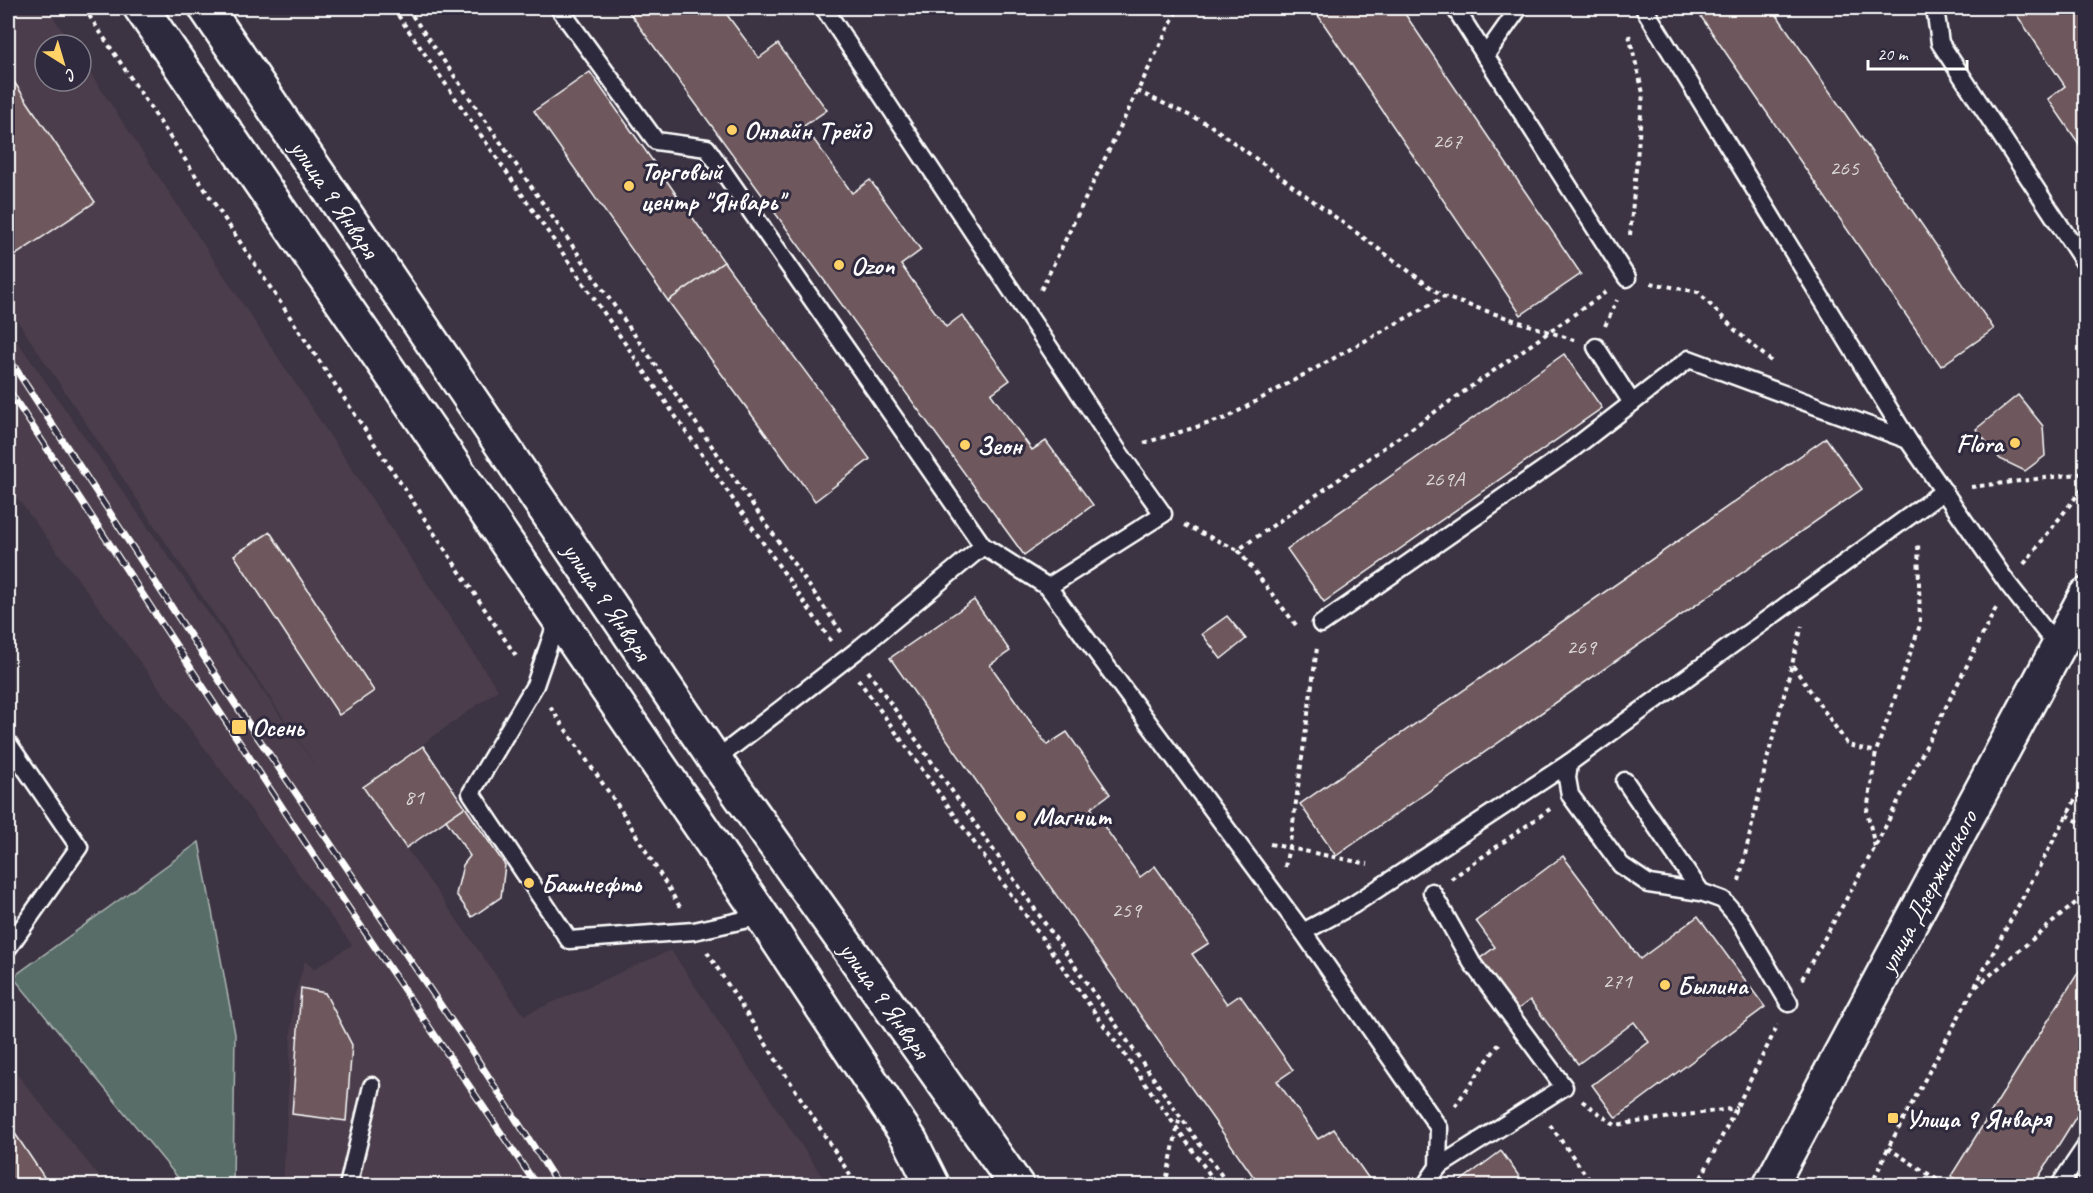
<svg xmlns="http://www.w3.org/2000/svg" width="2093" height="1193" font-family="Caveat,sans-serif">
  <rect width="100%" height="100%" fill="#3c3343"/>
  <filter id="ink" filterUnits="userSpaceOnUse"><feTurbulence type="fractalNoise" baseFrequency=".0167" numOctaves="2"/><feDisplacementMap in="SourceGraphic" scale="12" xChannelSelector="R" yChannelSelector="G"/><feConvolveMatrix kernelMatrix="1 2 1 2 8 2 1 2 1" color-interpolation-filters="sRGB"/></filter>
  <g filter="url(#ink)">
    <g fill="#4b3e4b">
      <path d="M8,8H47L72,45H45V81H81V59L498,690L363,787L524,1015L671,950L828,1185H283L293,1000L305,961L314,969L352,945L8,486V328L317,768L8,307Z"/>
      <path d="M8,1063L106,1185H8Z"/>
    </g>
    <path fill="#596d67" stroke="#acb6b3" stroke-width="1.5" d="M199,842L235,1034L233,1185H184L13,977Z"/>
    <g fill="#6e595d" stroke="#fff" stroke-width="1.5">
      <path d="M626,8H722L759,58L778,44L827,110L804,126L852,193L870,180L921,250L901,265L946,327L962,315L1010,380L991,394L1032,450L1046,441L1093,505L1024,555Z"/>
      <path d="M1313,8H1401L1581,274L1521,315Z"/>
      <path d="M1695,8H1772L1994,329L1941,366Z"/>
      <path d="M2012,8H2086V154L2048,99L2065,86Z"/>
      <path d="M590,72L724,262L668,301L534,111Z"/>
      <path d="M8,73L95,202L8,260Z"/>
      <path d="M724,262L870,459L815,501L668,301Z"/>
      <path d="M1564,354L1602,408L1324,602L1287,549Z"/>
      <path d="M2018,395L2043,426L2045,456L2025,471L2000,459L1976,429Z"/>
      <path d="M1826,438L1862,489L1336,856L1300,804Z"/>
      <path d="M270,532L374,691L339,715L234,555Z"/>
      <path d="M974,600L1010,651L990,665L1047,745L1067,732L1110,794L1091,808L1140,877L1155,866L1209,943L1192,954L1227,1004L1240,995L1293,1070L1277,1081L1318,1139L1334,1129L1374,1186H1260L890,658Z"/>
      <path d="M1227,616L1246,639L1221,659L1202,634Z"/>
      <path d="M423,746L465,807L406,848L363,787Z"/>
      <path d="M465,807L505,865L501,897L472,917L456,894L463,865L470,856L446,820Z"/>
      <path d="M1563,856L1640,959L1698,916L1765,1007L1616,1118L1592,1085L1649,1042L1634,1022L1578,1064L1530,1000L1513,1013L1475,962L1495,947L1476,921Z"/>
      <path d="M2086,960V1101L2033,1186H1967L1951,1176Z"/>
      <path d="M301,988L325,993L352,1045L346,1121L292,1114Z"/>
      <path d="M8,1123L50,1186H8Z"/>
      <path d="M1501,1151L1526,1186H1454Z"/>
    </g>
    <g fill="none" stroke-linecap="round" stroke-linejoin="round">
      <g stroke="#fff" stroke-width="21">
        <g id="service">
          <path d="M559,8L656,141L707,148L983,546L1048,587L1303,932L1439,1128L1438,1167L1425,1186"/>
          <path d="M824,8L1118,451L1163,514L1048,587"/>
          <path d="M1455,8L1627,278"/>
          <path d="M1644,8L1908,440L2008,584L2057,646"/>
          <path d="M1935,8L1940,43L2086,265"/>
          <path d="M1485,56L1519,8"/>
          <path d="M1596,347L1632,403"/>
          <path d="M558,618L535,685L471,793L569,940L694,931L762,916"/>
          <path d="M1321,624L1570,451L1689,359L1908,440"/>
          <path d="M8,743L79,847L8,948"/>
          <path d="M715,760L855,652L983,546"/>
          <path d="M1625,781L1701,892"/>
          <path d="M1432,892L1472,963L1564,1087L1438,1167"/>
          <path d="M1303,932L1353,905L1569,763"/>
          <path d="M1789,1003L1740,920L1723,900L1701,892L1649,884L1621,865L1570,795L1567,778L1569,763L1944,491"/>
          <path d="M348,1186L372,1086"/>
          <path d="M2059,1186L2086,1146"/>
        </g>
      </g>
      <g stroke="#fff" stroke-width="38">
        <g id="tertiary">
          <path id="s1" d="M1770,1186L2086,595"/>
        </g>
      </g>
      <g stroke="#fff" stroke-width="38">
        <g id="secondary">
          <path d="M141,8L762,916L910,1140L933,1186"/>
          <path id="s2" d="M206,8L715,760L1017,1186"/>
        </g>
      </g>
      <g stroke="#fff" stroke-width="4" stroke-dasharray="4.5 4.5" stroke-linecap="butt">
        <path d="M84,8L518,659"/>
        <path d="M393,8L831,641"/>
        <path d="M407,8L842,633"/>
        <path d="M1629,35L1643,93L1630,235"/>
        <path d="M1137,91L1210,125L1444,297L1574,340"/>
        <path d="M1651,283L1698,292L1734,329L1771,361"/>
        <path d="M1041,290L1178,8"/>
        <path d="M1605,326L1617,300"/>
        <path d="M1144,443L1226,418L1444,297"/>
        <path d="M1971,487L2086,473"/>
        <path d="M1184,525L1238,550"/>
        <path d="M2024,564L2086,484"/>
        <path d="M1296,625L1238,550L1606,292"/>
        <path d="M1793,666L1848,745L1876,752"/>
        <path d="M868,671L1229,1186"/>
        <path d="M858,679L1218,1186"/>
        <path d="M550,707L621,810L680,907"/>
        <path d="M2067,815L2086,826"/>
        <path d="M1270,844L1368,864"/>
        <path d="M1875,847L1867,811L1876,752L1920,625L1918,541"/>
        <path d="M1285,867L1292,831L1317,648"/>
        <path d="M1451,879L1550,809"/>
        <path d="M1739,881L1767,760L1802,626"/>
        <path d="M707,952L857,1186"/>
        <path d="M1802,979L1875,847L1996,608"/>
        <path d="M1976,987L2086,894"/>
        <path d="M1582,1101L1615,1125L1737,1108"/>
        <path d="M1455,1106L1501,1041"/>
        <path d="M1550,1125L1594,1186"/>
        <path d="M1888,1148L1947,1186"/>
        <path d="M1165,1186L1180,1116"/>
        <path d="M1697,1186L1778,1025"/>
        <path d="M1871,1186L1888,1148L2086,780"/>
      </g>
      <use href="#service" stroke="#2f2a3d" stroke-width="16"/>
      <use href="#tertiary" stroke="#2f2a3d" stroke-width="33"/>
      <use href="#secondary" stroke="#2f2a3d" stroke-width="33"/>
      <g stroke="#fff" stroke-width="7">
        <g id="rail">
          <path d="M8,357L233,701L470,1048L559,1186"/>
          <path d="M8,389L335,888L537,1186"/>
        </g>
      </g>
      <use href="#rail" stroke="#2f2a3d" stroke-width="4.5" stroke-dasharray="14" stroke-linecap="butt"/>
    </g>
  </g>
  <g fill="#ffd166" stroke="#2f2a3d" stroke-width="2">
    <circle cx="732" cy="130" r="6"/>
    <circle cx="629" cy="186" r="6"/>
    <circle cx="839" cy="265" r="6"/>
    <circle cx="2015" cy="443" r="6"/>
    <circle cx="965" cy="445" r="6"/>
    <rect x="231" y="719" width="16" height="16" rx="3"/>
    <circle cx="1021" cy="816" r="6"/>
    <circle cx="529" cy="883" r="6"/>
    <circle cx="1665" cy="985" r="6"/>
    <rect x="1887" y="1112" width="12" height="12" rx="3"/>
  </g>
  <g text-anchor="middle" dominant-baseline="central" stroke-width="6" stroke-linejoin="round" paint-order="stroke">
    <g font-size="22" fill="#dbd6d6">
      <text x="1447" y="141">267</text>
      <text x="1844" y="168">265</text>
      <text x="1444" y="479">269А</text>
      <text x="1581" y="647">269</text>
      <text x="414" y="797">81</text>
      <text x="1126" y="910">259</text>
      <text x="1617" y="981">271</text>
    </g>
    <g font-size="26" font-weight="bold" fill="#fff" stroke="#2f2a3d" text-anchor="start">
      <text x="744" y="130">Онлайн Трейд</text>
      <text x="641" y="171">Торговый<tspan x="641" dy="30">центр "Январь"</tspan></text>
      <text x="851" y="265">Ozon</text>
      <text x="2003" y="443" text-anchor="end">Flora</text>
      <text x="977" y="445">Зеон</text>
      <text x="252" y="727">Осень</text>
      <text x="1033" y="816">Магнит</text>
      <text x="541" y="883">Башнефть</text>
      <text x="1677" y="985">Былина</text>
      <text x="1905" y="1118">Улица 9 Января</text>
    </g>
    <g font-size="26" fill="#fff" stroke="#2f2a3d">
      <text stroke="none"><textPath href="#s2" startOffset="230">улица 9 Января</textPath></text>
      <text stroke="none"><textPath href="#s2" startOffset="716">улица 9 Января</textPath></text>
      <text stroke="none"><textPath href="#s1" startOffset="334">улица Дзержинского</textPath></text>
      <text stroke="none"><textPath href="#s2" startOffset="1202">улица 9 Января</textPath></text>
    </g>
  </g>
  <rect width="2093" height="1193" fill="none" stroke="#2f2a3d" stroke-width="30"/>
  <rect x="15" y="15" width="2063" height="1163" fill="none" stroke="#fff" stroke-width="2" filter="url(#ink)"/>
  <g transform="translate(63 63) rotate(143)"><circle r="28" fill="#2f2a3d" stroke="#827f8b" stroke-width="1.5"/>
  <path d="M0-4.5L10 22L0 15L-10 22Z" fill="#ffd166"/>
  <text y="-9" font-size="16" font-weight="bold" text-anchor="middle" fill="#ffffff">С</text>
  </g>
  <path d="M1868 60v9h99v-9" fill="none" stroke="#ffffff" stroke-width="3"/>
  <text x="1877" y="60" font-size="18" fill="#ffffff" stroke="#2f2a3d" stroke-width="4.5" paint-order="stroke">20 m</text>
</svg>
